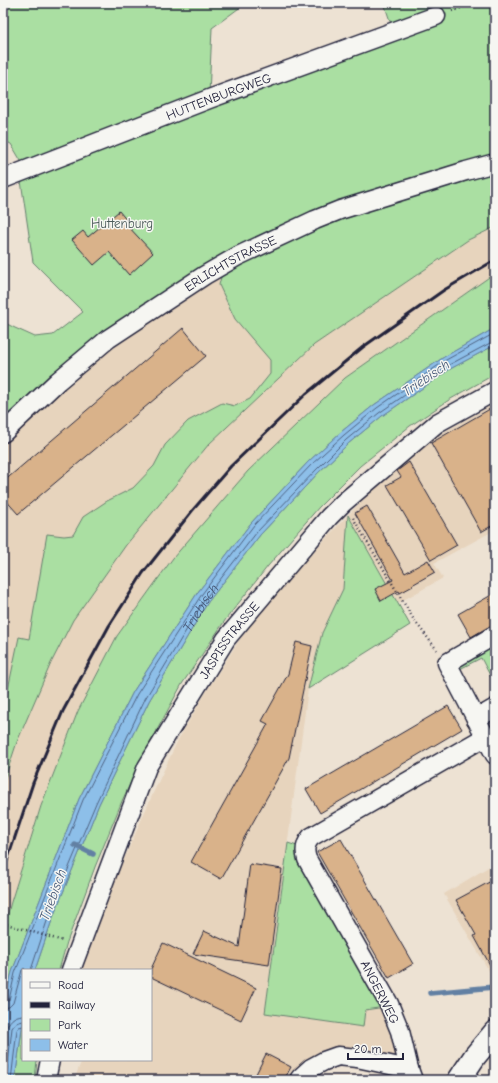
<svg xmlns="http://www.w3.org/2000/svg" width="498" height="1083" font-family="'Comic Neue',sans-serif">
  <rect width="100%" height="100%" fill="#ede2d3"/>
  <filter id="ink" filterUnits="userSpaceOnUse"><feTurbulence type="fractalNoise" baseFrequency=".025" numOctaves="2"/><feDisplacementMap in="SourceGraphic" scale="8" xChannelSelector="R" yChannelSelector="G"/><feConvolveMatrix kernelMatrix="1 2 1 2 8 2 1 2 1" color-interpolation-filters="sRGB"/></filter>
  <g filter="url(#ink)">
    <g fill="#e7d4bd">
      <path d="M495,227V273L345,378L173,558L117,636L78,711L41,806L11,902L3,931V433L58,381L224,265L287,370L314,345L468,240Z"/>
      <path d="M495,403V530L434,563L443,578L398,603L348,515L343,589L322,633L308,689L265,1013L363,1027L365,1010L385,1007L398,1062L336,1051L312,1057L300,1066L290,1080H74L82,1060H151V970H82L117,875L155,789L178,740L206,692L240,639L282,585L348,515L395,468L430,440Z"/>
      <path d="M495,863V981L444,894Z"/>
    </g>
    <g fill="#aadfa2" stroke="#66806e">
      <path d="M3,3H246L212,28L209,95L391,24L384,3H495V227L468,240L314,345L209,444L126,545L73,620L51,663L17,742L4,781L3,780V713L19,637L29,639L47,534L64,536L73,535L83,517L107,501L133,488L154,466L165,445L188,421L222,403L235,406L250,399L270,374V360L235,319L219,285L224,265L121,330L3,433V322L15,328L35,337L53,335L83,312L33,262L21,181L24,166L11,144L3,140Z"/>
      <path d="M495,273V328L444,357L374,405L341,432L309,461L251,523L198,592L133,692L79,799L12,972L3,1006V931L11,902L41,806L78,711L117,636L173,558L248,471L345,378Z"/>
      <path d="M495,345V374L449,400L410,426L360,466L319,507L268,566L226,619L182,684L144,754L122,801L95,867L67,942L59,970H35L53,917L99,804L149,701L208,602L260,535L318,473L349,443L382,416L450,369Z"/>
      <path d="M348,515L410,625L308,689L322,633L343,589Z"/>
      <path d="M495,641V685L481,658L458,670L459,661Z"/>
      <path d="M288,843L297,846L298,853L385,1007L365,1010L363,1027L265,1013Z"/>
      <path d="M23,1021V1060H37L35,1080H15Z"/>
    </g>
    <path fill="#8dbfe9" stroke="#6280a3" d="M495,328V345L450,369L382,416L349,443L318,473L260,535L208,602L149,701L99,804L53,917L35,970H23V1021L15,1080H3V1006L12,972L79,799L133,692L198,592L251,523L309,461L341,432L374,405L444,357Z"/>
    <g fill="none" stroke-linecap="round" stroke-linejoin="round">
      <g stroke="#4d6181" stroke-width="1">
        <path id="s1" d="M31,970L49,915L96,803L145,699L205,599L257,532L316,470L346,440L379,413L447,366L492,342H495"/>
        <path d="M3,1003L6,1002L9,1000L15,973L83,800L137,694L202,594L254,525L312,464L344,435L377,408L446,360L495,333"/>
        <path d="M3,1008L9,1007L13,1003L22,970L24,968L26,970"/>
        <path d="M3,1054C5,1039 3,1016 23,1015"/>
        <path d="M6,1080L12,1028L16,1023L23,1021"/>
        <path d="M11,1080L17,1030L19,1027L23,1026"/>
      </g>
      <g stroke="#6280a3" stroke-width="5.5">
        <path d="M75,845L93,854"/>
        <path d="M430,993L494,987"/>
      </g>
    </g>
    <g fill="#d9b28a" stroke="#22223b">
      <path d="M119,211L128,222L126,224L153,253L129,275L109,252L94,265L72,240L83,231L88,237Z"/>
      <path d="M183,328L206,356L18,514L3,497V482Z"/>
      <path d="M495,406V524L481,532L431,443Z"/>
      <path d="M409,462L457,545L431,560L387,485L401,477L397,471Z"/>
      <path d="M367,506L405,573L428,560L435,572L412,585L413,586L400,593L399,591L381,601L375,589L393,580L355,513Z"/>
      <path d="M495,593V624L490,626L471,637L458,614Z"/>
      <path d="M296,642L312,646L289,758L221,879L191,862L268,724L262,721L288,674Z"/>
      <path d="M448,706L462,729L320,813L306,789Z"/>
      <path d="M341,839L413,964L389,978L317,852Z"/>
      <path d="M250,864L282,869L269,965L193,954L204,931L239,947Z"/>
      <path d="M495,879V974L474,936L476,935L456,900Z"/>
      <path d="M163,943L256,988L241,1020L151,977V969Z"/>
      <path d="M266,1054L291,1067L284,1080H253Z"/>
    </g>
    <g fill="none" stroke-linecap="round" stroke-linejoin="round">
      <g stroke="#22223b" stroke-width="21">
        <g id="street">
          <path id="s2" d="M3,179L209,99L436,16"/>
          <path id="s3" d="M3,433L58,381L108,339L205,275L238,256L315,220L340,210L466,171L495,163"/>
          <path d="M495,635L447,663L495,755"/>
          <path d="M476,719L495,708"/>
          <path id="s4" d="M71,970L147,767L226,639L329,517L343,503L437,423L495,391"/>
          <path d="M300,1078L311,1068L324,1061L338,1056L357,1058L409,1069"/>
          <path d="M46,1080L50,1060"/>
          <path d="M413,1080L409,1069L400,1031L389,1004L307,859C304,850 305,844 311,837L485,737"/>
        </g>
      </g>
      <g stroke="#22223b" stroke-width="25">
        <path id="secondary" d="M459,1080L475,1056L495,1032"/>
      </g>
      <g stroke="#22223b" stroke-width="2.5" stroke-dasharray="1 3" stroke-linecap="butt">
        <path d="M452,11L475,3"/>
        <path d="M353,518L414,620L437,650"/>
        <path d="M3,923L63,941"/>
      </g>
      <use href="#street" stroke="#f6f6f2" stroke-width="18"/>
      <use href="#secondary" stroke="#f6f6f2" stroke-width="22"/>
      <path stroke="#22223b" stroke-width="3" d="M3,873L33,783L63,711L109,626L131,592L143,573L192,511L231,466L306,394L363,347L444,290L495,260"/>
    </g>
  </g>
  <g text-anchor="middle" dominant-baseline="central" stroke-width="3" stroke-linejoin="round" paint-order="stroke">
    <g font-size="13" fill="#22223b" stroke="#f6f6f2">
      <text stroke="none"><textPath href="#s2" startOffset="231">HUTTENBURGWEG</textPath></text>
      <text stroke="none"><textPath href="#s3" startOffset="285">ERLICHTSTRASSE</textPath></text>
      <text stroke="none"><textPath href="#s4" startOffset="368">JASPISSTRASSE</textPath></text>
      <text transform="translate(380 992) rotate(63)">ANGERWEG</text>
    </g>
    <g font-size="13" fill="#4b5b5a" stroke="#f6f6f2">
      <text x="122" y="223">Huttenburg</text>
    </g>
    <g font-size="14" font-style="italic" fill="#475978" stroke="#f6f6f2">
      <text transform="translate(426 378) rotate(-34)">Triebisch</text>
      <text stroke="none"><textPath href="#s1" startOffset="401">Triebisch</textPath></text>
      <text transform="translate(53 895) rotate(-70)">Triebisch</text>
    </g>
  </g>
  <rect width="498" height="1083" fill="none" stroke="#f6f6f2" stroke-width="16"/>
  <rect x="8" y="8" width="482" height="1067" fill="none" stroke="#22223b" stroke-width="1.5" filter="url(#ink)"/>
  <rect x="22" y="969" width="130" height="92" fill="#f6f6f2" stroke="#a1a1a9"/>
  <rect x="30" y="982" width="20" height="6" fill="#f6f6f2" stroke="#a1a1a9"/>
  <text x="58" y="989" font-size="12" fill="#22223b">Road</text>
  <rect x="30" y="1002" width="20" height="6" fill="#22223b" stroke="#a1a1a9"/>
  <text x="58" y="1009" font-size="12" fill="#22223b">Railway</text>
  <rect x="30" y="1019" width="20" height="12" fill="#aadfa2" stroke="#a1a1a9"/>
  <text x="58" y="1029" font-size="12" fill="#22223b">Park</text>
  <rect x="30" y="1039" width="20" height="12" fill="#8dbfe9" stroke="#a1a1a9"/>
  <text x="58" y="1049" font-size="12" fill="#22223b">Water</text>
  <path d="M348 1053v6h55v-6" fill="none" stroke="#22223b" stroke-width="2"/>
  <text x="354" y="1053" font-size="12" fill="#22223b" stroke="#f6f6f2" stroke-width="3" paint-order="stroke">20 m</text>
</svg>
